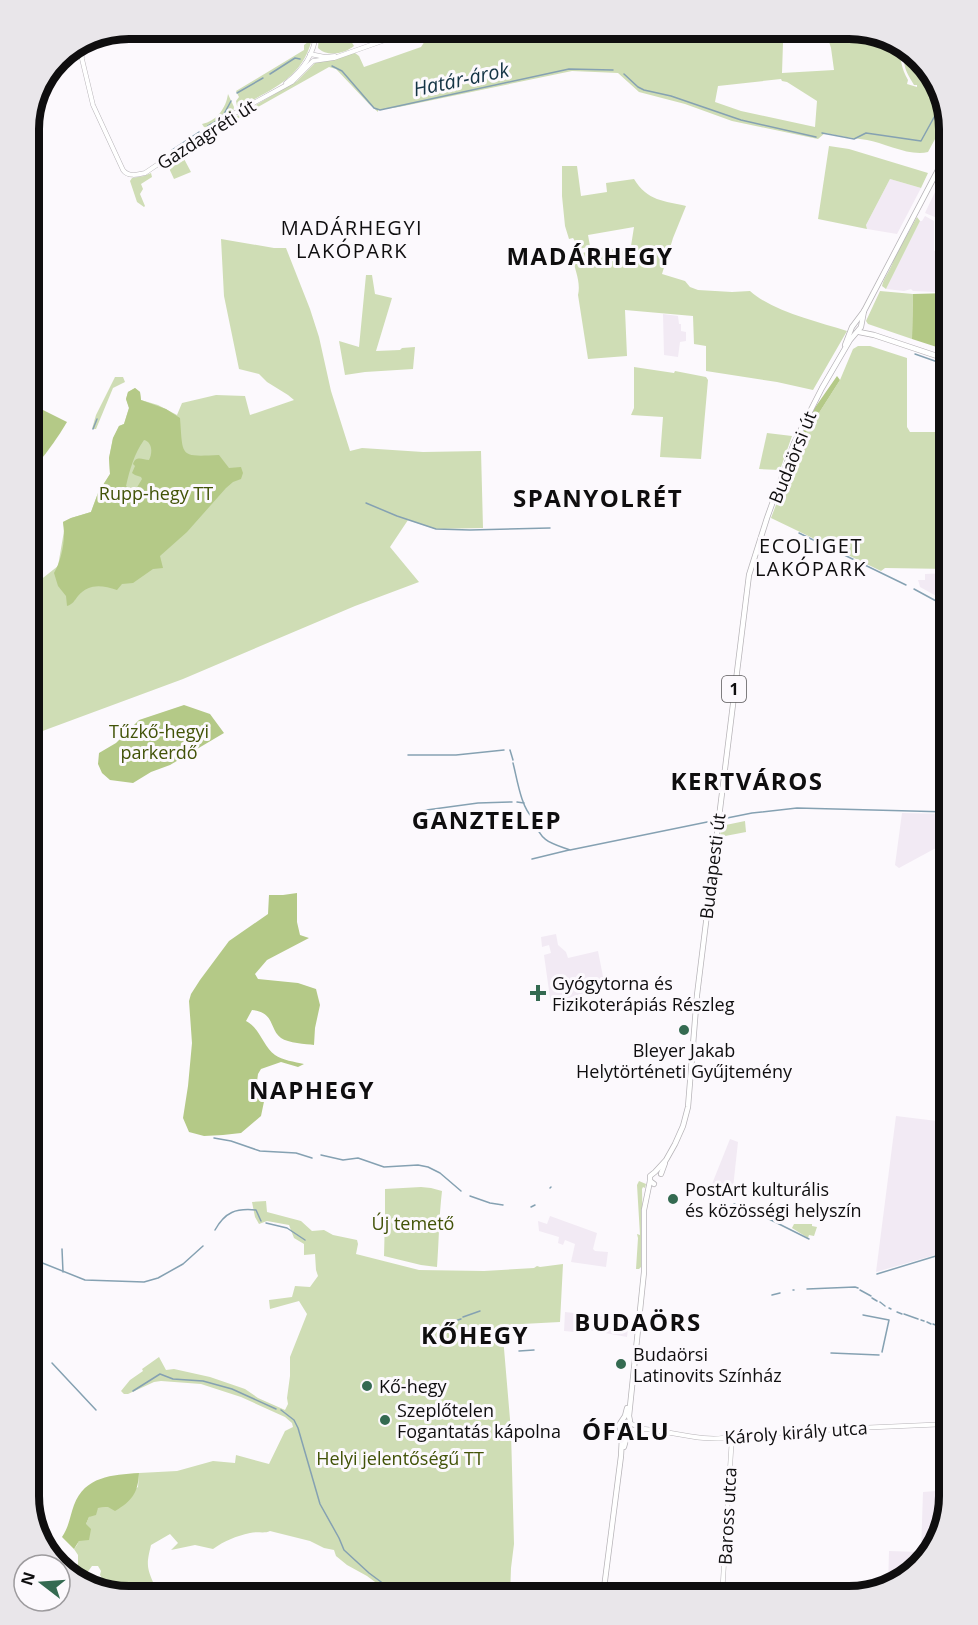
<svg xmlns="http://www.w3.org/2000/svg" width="978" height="1625" font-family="'Open Sans',sans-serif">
  <rect width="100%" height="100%" fill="#fcf9fd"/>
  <g fill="#f2eaf4">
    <path d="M946,169L949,171V293L937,294L936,269L935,292L913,291L911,289L904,291L886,289L920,221H922L925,216L934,221V251H936L937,218L925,213Z"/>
    <path d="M890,179L921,188L897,234L867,229L866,225Z"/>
    <path d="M663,314L678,316L679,324H681V331L686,332V341L680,342L678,357L664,355Z"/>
    <path d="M949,573V603L920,587L919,583L918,580H925V574Z"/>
    <path d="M902,813L949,814V843L947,842L899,868L895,865Z"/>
    <path d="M556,934L558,945L566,952L568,958L598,951L605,987L575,998L574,996L562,1001V1003L551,1005L544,955L551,953L549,945L542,947L541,937Z"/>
    <path d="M949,1051V1078H938V1059Z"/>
    <path d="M896,1116L937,1121L936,1142H949V1321L945,1320L949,1251L876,1272Z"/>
    <path d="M730,1139L738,1142L732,1197L710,1189Z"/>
    <path d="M550,1216L597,1233L593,1249L595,1251L608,1252L606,1267L571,1262L575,1244L565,1240L563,1245L558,1243L559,1237L539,1231L538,1221L547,1224Z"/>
    <path d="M565,1312L629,1319L627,1337L589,1330L587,1333L564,1331Z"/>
    <path d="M949,1490V1496L933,1552L893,1586L888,1587L889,1551L921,1552L923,1492Z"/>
  </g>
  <g fill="#cfddb5" fill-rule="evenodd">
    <path d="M825,29H856L900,44C900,58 901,68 908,80L907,84L917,87V85H914C909,76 904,70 904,59H906L904,53V45L905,46L939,85L947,117L928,152C911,157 884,143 867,140C853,138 839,136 825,133L818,139L732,121L685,104L639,92L618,73L572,71L399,107L378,110V112L369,104L336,69L329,67L233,121L230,120L297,81L317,61L355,53L359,56L364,67L421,47L425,41L424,33L774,30L783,43L782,73L834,70L831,48ZM781,79L782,81L787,82L817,101L815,127L741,111L715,102L718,86Z"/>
    <path d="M308,34H313C305,77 274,88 240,107L237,106L236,101L239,97L236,91L304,50V45L308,42Z"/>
    <path d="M319,34H328L333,38L351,41L354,46C344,54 327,57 318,48Z"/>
    <path d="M228,94L234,107L233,112L209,128L204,127L202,124C217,121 226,108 228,94Z"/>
    <path d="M829,146L849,149L928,173L921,188L890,179L866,225L867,229L818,219Z"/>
    <path d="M183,157L191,172L174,179L168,166Z"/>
    <path d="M562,166H577L581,196L607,192L606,183L634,179C647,201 665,201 686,206L673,238L662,274L685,281L690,287L698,290L732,292L750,291C774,312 816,321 847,331L813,390L777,382L706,371V346L694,344L693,316L625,310L627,356L588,359L578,295C581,282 575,270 572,257C592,249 605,246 626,252L627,248L631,246L634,227L588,235L590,246L580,249L573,238L569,239L565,226L562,196Z"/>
    <path d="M151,173L152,177L141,184L143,189L140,194L145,206L144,207L137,202L130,181L132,178L144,176Z"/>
    <path d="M917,217L920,221L886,289L882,286C884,276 892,269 894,258Z"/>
    <path d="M221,239L274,248H286L310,309L319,337L331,391L350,451L362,448L423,452L481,451L483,528L435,529L408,520L390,547L419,582L355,606L183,679L29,736V589L58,566L64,531L63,522L71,518L91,512L98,493L110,474L109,458L113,438L119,426L124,424L129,408L126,399L128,392L135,388L140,392L141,400L158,405L177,415L182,403L216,395L245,396L250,415L294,400L288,395L267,382L259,374L239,369L224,296Z"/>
    <path d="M366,275H372L375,294L392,298L376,351L400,350L402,348L415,347L413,369L365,372L345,375L339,341L359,347Z"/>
    <path d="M880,291L913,294L912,339L868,324L866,321Z"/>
    <path d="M858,346H870L907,358V427L910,432H949V569L885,568L881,571L771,518L794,457L801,444L799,443L792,455L798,443H800L807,431L811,427L809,424L813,416H817L840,380L853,349Z"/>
    <path d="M634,367L674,373L675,371L706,377L708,380L701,459L660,457L663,417L631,415L634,408Z"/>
    <path d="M115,377H123L125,382L113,388L96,429H92L96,415Z"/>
    <path d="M767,433L792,436L780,470L759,469Z"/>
    <path d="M745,821L746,832L720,837L721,826Z"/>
    <path d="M639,1181L646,1184L645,1188L643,1187L642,1189L643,1241L641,1267L639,1269H636L638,1238L637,1234L640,1235L637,1185Z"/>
    <path d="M421,1187L431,1188L442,1191C439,1216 439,1241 437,1267L421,1265L384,1256L385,1218V1189Z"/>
    <path d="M266,1201L267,1212L301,1221L312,1231L324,1230L333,1235L357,1240L358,1244L356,1254L419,1270L484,1271L534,1268L537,1266L540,1267L563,1264L560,1322L502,1325L511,1431L514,1544L511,1568L510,1595L496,1593V1596H394L367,1576L347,1565L336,1556L334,1550L324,1548L310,1541L270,1531C264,1534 257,1531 250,1533C236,1536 224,1541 213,1549L195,1545L171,1550L178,1543L170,1534L151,1545C147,1562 146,1566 153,1582L160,1584L170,1596H123L99,1588L105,1583L100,1575L101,1571L98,1566H92L87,1573L85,1583L78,1581V1555L74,1549L77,1545L89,1517L98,1508L108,1507L138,1487L139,1473L177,1471L213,1461L235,1463L236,1455L269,1464L285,1431L293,1427L292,1423L285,1417L241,1397L201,1384L161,1381L154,1382L128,1394H124L121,1391L130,1380L143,1371L142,1369L159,1357L166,1370L174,1369L210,1377L245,1389L258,1398L285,1410L288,1404L287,1398L290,1376V1357L307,1314L299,1301L270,1309L269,1300L292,1297L295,1286L310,1287L318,1276L316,1270L315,1254L304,1255V1244L294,1238L289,1225L267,1221L259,1224L255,1217L252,1202Z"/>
    <path d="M794,1224H812V1226L817,1227L814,1236L809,1235L808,1238L792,1228Z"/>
  </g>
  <g fill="#b4c987" fill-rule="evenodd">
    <path d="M949,293V351L912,339L913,294Z"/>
    <path d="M837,376L840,380L817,416L813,417L809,424L811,427L807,431L799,443H798L814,409Z"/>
    <path d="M135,388L140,392L141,400L166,409L180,418C183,457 179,457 219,455L229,468L241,467L243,473L241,479L233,482L226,488L187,532L160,556L163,568L153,569L133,583L122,584L117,590C102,585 89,583 78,596C74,601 73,604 67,606L66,596L58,586L54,573C62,559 66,538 63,522L71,518L91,512L98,493L110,474L109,458L113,438L119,426L124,424L129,408L126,399L128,392ZM144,440C152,442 153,452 149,460C143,460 136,455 133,464L135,466L132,473L135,475L141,477L142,479L136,489L131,490L126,486C130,469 134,454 144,440Z"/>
    <path d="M35,406L67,422C58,437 49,450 38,463L29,457V407Z"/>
    <path d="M184,705L210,714L224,733L170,765L151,772L133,783L110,780L102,773L98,764L99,753L116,743L139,720Z"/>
    <path d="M297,893V922L300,935L309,938L267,960L255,974L258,979L298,983L316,989L320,1005L315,1028L314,1045C306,1044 288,1043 281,1038C269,1029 275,1012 252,1010L246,1021C260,1028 263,1046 275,1055C282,1060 295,1062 304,1064L298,1067L281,1062L261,1069L258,1074L256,1089L266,1092L261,1116L241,1133L223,1135L204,1136L189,1132L183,1118L188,1086L192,1043L189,1001L191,994L200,980L229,941L268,914L269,895H283Z"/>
    <path d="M139,1473C138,1493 132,1501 115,1511L108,1507L98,1508L96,1515L89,1517L86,1524L91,1529L89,1540L79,1541L74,1549L62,1537C69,1527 70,1516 74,1505C85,1476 112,1475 139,1473Z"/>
  </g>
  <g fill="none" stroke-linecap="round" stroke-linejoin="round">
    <g stroke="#85a1b2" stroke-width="1.5">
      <path d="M332,66L342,71L374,108L380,110L569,69L613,70"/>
      <path d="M270,74L295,58L300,59"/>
      <path d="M624,74L638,87L644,90L671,96L741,120L816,137"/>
      <path d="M237,93L263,78"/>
      <path d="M216,121L224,114L231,101"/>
      <path d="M208,126L215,122"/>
      <path d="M822,133L854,139L866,133L921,141L943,101"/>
      <path d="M172,150L199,132"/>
      <path d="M943,150L949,138"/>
      <path d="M915,354L949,366"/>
      <path d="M93,429L97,419"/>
      <path d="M366,503L397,516L436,529L470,530L550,528"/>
      <path d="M799,533L906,585"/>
      <path d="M914,589L949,608"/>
      <path d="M510,750L513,760"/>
      <path d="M408,755H456L504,750"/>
      <path d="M513,763C517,778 521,808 533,818"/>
      <path d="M517,802L524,803"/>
      <path d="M419,811L478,803L512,802"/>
      <path d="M722,819L752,813L797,808L949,812"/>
      <path d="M534,821C541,842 551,843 570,850L712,821"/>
      <path d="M532,859L569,850"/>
      <path d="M214,1138L231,1141L260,1151L296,1153L312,1158"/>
      <path d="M321,1155L343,1160L358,1158L384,1167L418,1165L428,1167L440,1173L461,1191"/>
      <path d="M550,1188L551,1187"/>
      <path d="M470,1196L490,1203L503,1205"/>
      <path d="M734,1204L761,1215"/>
      <path d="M531,1207L535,1205"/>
      <path d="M767,1218L809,1239"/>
      <path d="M266,1223L287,1228L305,1240"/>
      <path d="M215,1230C225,1212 236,1208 256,1210L261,1221"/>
      <path d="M62,1249L63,1272"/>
      <path d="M30,1258L85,1280L144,1282L158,1278L183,1264L203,1246"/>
      <path d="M877,1274L949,1252"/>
      <path d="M807,1289L855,1287L858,1288"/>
      <path d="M793,1290H794"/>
      <path d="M860,1290L871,1296"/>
      <path d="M772,1295L780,1293"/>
      <path d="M872,1298L877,1301"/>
      <path d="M880,1302L885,1306"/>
      <path d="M889,1308L891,1309"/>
      <path d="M897,1312L902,1314"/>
      <path d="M904,1314L918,1319"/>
      <path d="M863,1315L889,1320L882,1352"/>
      <path d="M463,1317L480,1311"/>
      <path d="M921,1320L924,1321"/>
      <path d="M927,1322L931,1324"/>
      <path d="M445,1324L461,1319"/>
      <path d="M933,1324L938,1326"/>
      <path d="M940,1326L943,1327"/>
      <path d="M946,1328L949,1329"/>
      <path d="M519,1351L534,1350"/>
      <path d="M831,1353L879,1355"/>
      <path d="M52,1363L96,1410"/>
      <path d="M133,1391L160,1374L173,1379L203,1381L232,1389L276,1409"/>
      <path d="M281,1410L294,1420L298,1428L320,1504L339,1538L344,1550L369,1573L400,1596"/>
    </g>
    <g stroke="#b7b4b8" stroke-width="5">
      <g id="secondary">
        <path d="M81,43L82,59L93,105L123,170C128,177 137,175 145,173L226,118L292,82L313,61L334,58L405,33"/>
        <path d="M310,54L325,57L335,56"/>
        <path d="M286,83C302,71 314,54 316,34"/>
        <path d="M632,1424L642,1429"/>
        <path d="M631,1430C635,1430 640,1429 645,1429C669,1431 709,1444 732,1436L857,1428L949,1424"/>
        <path d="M722,1596L732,1436"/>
      </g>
    </g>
    <g stroke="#b7b4b8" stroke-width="6">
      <g id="primary">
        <path d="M859,332L874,335L949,360"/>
        <path d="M845,345L852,327L864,311L949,149"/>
        <path d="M661,1174L665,1163"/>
        <path d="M654,1184L650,1181V1176L655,1172L666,1160L675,1144L683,1126L688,1107L697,995L749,575L767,518L794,443L822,388L850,340L861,327L864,311"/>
        <path d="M630,1421L629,1416L644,1272V1210L650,1181"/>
        <path d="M624,1447L628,1432"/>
        <path d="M603,1596L621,1456L622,1437L619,1425L625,1416L627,1408"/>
      </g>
    </g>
    <use href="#secondary" stroke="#fff" stroke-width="4"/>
    <use href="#primary" stroke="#fff" stroke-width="4.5"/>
  </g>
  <g fill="#346a51" stroke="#fcf9fd" stroke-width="2">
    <path d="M535 984h6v6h6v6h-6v6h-6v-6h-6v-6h6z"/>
    <circle cx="684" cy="1030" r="6"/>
    <circle cx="673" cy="1199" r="6"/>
    <circle cx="621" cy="1364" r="6"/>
    <circle cx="367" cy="1386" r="6"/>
    <circle cx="385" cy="1420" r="6"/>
  </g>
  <g text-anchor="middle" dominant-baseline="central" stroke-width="6" stroke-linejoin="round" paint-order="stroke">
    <rect fill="#fcf9fd" stroke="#565456" stroke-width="1.5" x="722" y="676" width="24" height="26" rx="4.5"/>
    <g font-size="16" font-weight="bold" fill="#0f0e0f">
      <text x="734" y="689">1</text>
    </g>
    <g font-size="18" fill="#0f0e0f" stroke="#fcf9fd">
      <text transform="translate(206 134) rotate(-33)">Gazdagréti út</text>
      <text transform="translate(792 457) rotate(-68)">Budaörsi út</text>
      <text transform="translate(712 866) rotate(-83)">Budapesti út</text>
      <text transform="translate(796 1432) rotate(-4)">Károly király utca</text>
      <text transform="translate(727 1516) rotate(-87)">Baross utca</text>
    </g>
    <g font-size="18" fill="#425308" stroke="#fcf9fd">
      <text x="156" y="493">Rupp-hegy TT</text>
      <text x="159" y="731">Tűzkő-hegyi<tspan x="159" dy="21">parkerdő</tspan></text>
      <text x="413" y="1223">Új temető</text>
      <text x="400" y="1458">Helyi jelentőségű TT</text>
    </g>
    <g font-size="18" fill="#0f0e0f" stroke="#fcf9fd" text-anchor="start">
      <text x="552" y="983">Gyógytorna és<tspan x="552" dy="21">Fizikoterápiás Részleg</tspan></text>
      <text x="684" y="1050" text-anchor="middle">Bleyer Jakab<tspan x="684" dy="21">Helytörténeti Gyűjtemény</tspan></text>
      <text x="685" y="1189">PostArt kulturális<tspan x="685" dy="21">és közösségi helyszín</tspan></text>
      <text x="633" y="1354">Budaörsi<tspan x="633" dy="21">Latinovits Színház</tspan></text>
      <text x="379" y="1386">Kő-hegy</text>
      <text x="397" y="1410">Szeplőtelen<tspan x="397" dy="21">Fogantatás kápolna</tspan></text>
    </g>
    <g font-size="20" font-style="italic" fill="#143445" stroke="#fcf9fd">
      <text transform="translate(461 79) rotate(-12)">Határ-árok</text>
    </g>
    <g font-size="20" letter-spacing="1.5" fill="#0f0e0f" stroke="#fcf9fd">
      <text x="352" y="227">MADÁRHEGYI<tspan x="352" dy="23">LAKÓPARK</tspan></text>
      <text x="811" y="545">ECOLIGET<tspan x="811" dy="23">LAKÓPARK</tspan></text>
    </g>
    <g font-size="24" font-weight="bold" letter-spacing="1.5" fill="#0f0e0f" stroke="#fcf9fd">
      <text x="590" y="255">MADÁRHEGY</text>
      <text x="598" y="497">SPANYOLRÉT</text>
      <text x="747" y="780">KERTVÁROS</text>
      <text x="487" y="819">GANZTELEP</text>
      <text x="312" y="1089">NAPHEGY</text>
      <text x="638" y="1321">BUDAÖRS</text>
      <text x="475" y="1334">KŐHEGY</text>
      <text x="626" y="1430">ÓFALU</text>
    </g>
  </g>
  <path d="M0 0H978V1625H0ZM129 39H849A90 90 0 0 1 939 129V1496A90 90 0 0 1 849 1586H129A90 90 0 0 1 39 1496V129A90 90 0 0 1 129 39Z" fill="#e9e6ea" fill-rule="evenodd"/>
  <path fill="none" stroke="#0f0e0f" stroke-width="8" d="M129 39H849A90 90 0 0 1 939 129V1496A90 90 0 0 1 849 1586H129A90 90 0 0 1 39 1496V129A90 90 0 0 1 129 39Z"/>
  <g transform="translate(42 1583) rotate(287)"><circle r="28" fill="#fcf9fd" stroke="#9d9b9e" stroke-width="1.5"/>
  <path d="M0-4.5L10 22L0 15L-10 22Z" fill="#346a51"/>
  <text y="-9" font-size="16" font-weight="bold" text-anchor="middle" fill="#0f0e0f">N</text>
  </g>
</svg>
